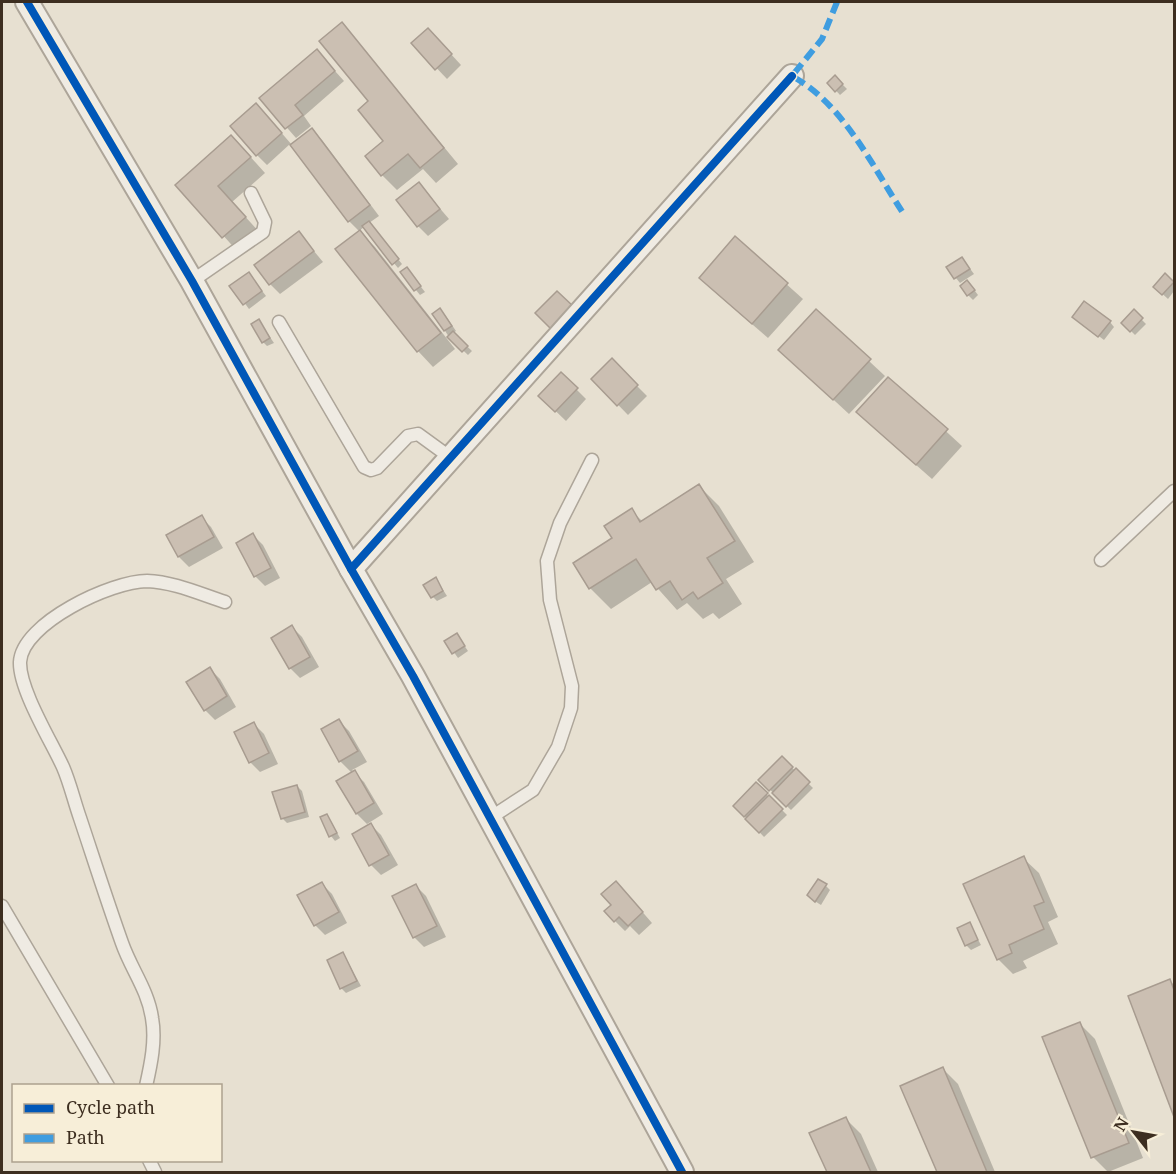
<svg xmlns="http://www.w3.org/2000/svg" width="1176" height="1174" font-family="'Noto Serif',serif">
  <rect width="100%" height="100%" fill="#e7e0d1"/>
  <g fill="#0003">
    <path d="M342,24L458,164L436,183L423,169L397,190L382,175L386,141Z"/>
    <path d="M438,40L461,65L447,79L413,43Z"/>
    <path d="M317,51L344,81L304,116L311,126L296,138L261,98Z"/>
    <path d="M835,77L847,89L840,95L829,83Z"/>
    <path d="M266,115L292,145L312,130L322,140L379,216L369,223L402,264L398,268L364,227L359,231L349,221L290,144L267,165L257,155Z"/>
    <path d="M246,152L265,173L232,202L260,233L238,252L178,185Z"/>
    <path d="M419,184L449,219L428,236L418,226Z"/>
    <path d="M360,232L375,247L455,349L433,367L418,351L337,249Z"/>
    <path d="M299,233L323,262L280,294L270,284Z"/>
    <path d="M735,238L803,299L768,338L716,293Z"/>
    <path d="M962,258L974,274L960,283L948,268Z"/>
    <path d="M407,269L425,292L420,295L402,273Z"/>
    <path d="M1165,275L1174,283V291L1168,299L1155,287Z"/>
    <path d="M253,279L266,296L249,309L232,286Z"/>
    <path d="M972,287L978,295L973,300L968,295Z"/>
    <path d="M1134,312L1146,324L1135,335L1123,323Z"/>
    <path d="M434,314L445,315L456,331L453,333L472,351L468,355L449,337Z"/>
    <path d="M259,321L274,343L267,346L263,342Z"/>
    <path d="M1079,321L1110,322L1114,327L1104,340Z"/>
    <path d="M612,361L647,396L628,415L593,379Z"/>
    <path d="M869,361L885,376L849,414L796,365Z"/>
    <path d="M561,374L586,399L566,421L540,396Z"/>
    <path d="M889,379L962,446L932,479L874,428Z"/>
    <path d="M699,486L719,506L754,562L726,579L742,604L719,619L713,613L703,619L687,603L677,610L652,582L611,609L591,589L575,564L614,538L631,510L643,522Z"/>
    <path d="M201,517L211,527L223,548L189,567L179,557L168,535Z"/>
    <path d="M253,535L263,545L280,578L265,586L255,576Z"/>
    <path d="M436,579L447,596L437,601L433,597Z"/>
    <path d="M292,627L302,637L319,667L300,678L290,668L273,638Z"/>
    <path d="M457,635L468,651L458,658L446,641Z"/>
    <path d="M210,669L220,679L236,707L215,720L205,710Z"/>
    <path d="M339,721L349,731L367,762L352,770L364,782L383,814L367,824L357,814L338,782L352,773L340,761L323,730Z"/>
    <path d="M254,724L264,734L278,764L260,772L250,762Z"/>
    <path d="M782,758L813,788L791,810L760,780Z"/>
    <path d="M756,784L787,815L764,837L735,806Z"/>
    <path d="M297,786L302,791L309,817L287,823L282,818Z"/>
    <path d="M327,815L340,838L335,841L331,836Z"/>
    <path d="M371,825L381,835L398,865L381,875L371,865Z"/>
    <path d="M1023,858L1039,873L1058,917L1048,922L1058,944L1023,961L1027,968L1013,974L998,959Z"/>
    <path d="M322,884L332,894L347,923L325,935L315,925Z"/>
    <path d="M416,886L426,896L446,937L424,947L414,937Z"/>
    <path d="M826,886L830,890L821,905L813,900Z"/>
    <path d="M626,893L652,923L639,935L630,926L625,931L615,921Z"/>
    <path d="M969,924L981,945L971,950L966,945Z"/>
    <path d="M343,953L361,986L346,993L341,988Z"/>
    <path d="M1170,981L1174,985V1113L1130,996Z"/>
    <path d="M1079,1023L1095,1039L1143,1158L1108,1172L1093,1157Z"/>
    <path d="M943,1069L958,1084L995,1172H938L902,1086Z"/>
    <path d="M846,1119L861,1134L878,1172H828L811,1134Z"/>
  </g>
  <g fill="#cbbfb2" stroke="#a89c90" stroke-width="1.5">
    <path d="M342,22L444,148L420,168L408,154L381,176L365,156L383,141L358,110L368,101L319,41Z"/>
    <path d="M428,28L452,54L435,70L411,43Z"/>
    <path d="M317,49L335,71L295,105L303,115L285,129L259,98Z"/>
    <path d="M835,75L843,84L835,92L827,83Z"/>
    <path d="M256,103L282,133L256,156L230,126Z"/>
    <path d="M312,128L370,205L348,222L290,145Z"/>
    <path d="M231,135L251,157L218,186L246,217L222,238L175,185Z"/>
    <path d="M419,182L440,209L417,227L396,200Z"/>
    <path d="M369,221L399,259L392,265L362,226Z"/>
    <path d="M360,230L441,333L417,352L335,249Z"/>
    <path d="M299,231L314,251L269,285L254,265Z"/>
    <path d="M735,236L788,283L752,324L699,278Z"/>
    <path d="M962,257L970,269L954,279L946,267Z"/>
    <path d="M407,267L421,286L414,291L400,272Z"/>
    <path d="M249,272L262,291L243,305L229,286Z"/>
    <path d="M1165,273L1174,282L1162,295L1153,287Z"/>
    <path d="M967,280L975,290L967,296L960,286Z"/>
    <path d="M557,291L574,307L552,330L535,313Z"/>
    <path d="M1084,301L1111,321L1098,337L1072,317Z"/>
    <path d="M440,308L452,326L444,331L432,314Z"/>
    <path d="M816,309L871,359L833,400L778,350Z"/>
    <path d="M1134,309L1143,318L1130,332L1121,323Z"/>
    <path d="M259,319L270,338L262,343L251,324Z"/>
    <path d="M453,331L468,346L462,352L447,337Z"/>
    <path d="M612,358L638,385L617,406L591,379Z"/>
    <path d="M561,372L578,388L555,412L538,396Z"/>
    <path d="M888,377L948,429L916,465L856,412Z"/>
    <path d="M699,484L735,541L707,558L723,583L698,599L693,592L682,600L670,581L656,590L636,559L589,589L573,563L612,538L604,526L632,508L640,522Z"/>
    <path d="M202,515L214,537L178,557L166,535Z"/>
    <path d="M253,533L271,568L254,577L236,543Z"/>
    <path d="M436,577L443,591L431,598L423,585Z"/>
    <path d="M292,625L310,657L289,669L271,638Z"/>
    <path d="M457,633L465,646L452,654L444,641Z"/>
    <path d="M210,667L227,696L204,711L186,682Z"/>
    <path d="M339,719L358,751L339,762L321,729Z"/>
    <path d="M254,722L269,753L249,763L234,732Z"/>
    <path d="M782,756L793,767L769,791L758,780Z"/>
    <path d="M796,768L810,782L786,807L772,793Z"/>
    <path d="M355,770L374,803L356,814L336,781Z"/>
    <path d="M756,782L768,793L744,817L733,806Z"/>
    <path d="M297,785L305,812L281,819L272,792Z"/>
    <path d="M769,795L783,809L759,833L745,819Z"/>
    <path d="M327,814L337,833L329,837L320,817Z"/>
    <path d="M371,823L389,855L369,866L352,834Z"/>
    <path d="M1024,856L1044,902L1034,906L1044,929L1009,945L1012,953L997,960L963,884Z"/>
    <path d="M818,879L827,884L815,902L807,895Z"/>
    <path d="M616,881L643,912L628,926L619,917L614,922L604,911L611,905L601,894Z"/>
    <path d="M322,882L339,912L314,926L297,895Z"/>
    <path d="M416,884L437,926L413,938L392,896Z"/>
    <path d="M970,922L978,940L965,946L957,928Z"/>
    <path d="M343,952L357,981L340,989L327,960Z"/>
    <path d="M1170,979L1174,990V1117L1128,996Z"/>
    <path d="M1080,1022L1129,1143L1091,1158L1042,1037Z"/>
    <path d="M943,1067L987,1172H937L900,1086Z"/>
    <path d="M846,1117L871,1172H827L809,1133Z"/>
  </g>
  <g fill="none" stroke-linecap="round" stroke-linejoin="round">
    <g stroke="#ada599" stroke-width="15">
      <g id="lane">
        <path d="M192,281L263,232L265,222L251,193"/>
        <path d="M279,322L364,467L371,470L377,468L408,436L418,434L451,458"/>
        <path d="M1101,560L1174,491"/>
        <path d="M490,818L533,790L558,747L571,708L572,686L550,600L547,561L560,523L592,460"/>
        <path d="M2,906L108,1086"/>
        <path d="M146,1086C151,1064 156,1040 152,1018C148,990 131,969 122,943C107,901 94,860 80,818C74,801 70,783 63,767C51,741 19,689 20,662C22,623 112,581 147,581C174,582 200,594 225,602"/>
        <path d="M149,1160L155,1172"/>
      </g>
    </g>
    <g stroke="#ada599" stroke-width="26">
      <g id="street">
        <path d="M27,2L192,281L351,569"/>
        <path d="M682,1172L413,676L351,569L792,76"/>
      </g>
    </g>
    <use href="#lane" stroke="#efebe3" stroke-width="12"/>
    <use href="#street" stroke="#efebe3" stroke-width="22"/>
    <path stroke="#3f9de0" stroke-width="6" stroke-dasharray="12 6" stroke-linecap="butt" d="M837,2L822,39L792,76C844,105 871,164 903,213"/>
    <g stroke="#f7eed8" stroke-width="11">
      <g id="cycleway">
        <path d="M27,2L192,281L351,569"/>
        <path d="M682,1172L413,676L351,569L792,76"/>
      </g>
    </g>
    <use href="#cycleway" stroke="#0057b8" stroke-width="8"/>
  </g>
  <rect width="1176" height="1174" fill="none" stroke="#3d2e20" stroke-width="6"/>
  <rect x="12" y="1084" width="210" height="78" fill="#f7eed8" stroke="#ada18e" stroke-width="1.5"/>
  <rect x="24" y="1104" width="30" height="9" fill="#0057b8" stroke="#ada18e" stroke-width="1.5"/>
  <text x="66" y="1114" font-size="18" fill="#3d2e20">Cycle path</text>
  <rect x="24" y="1134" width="30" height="9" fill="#3f9de0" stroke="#ada18e" stroke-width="1.5"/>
  <text x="66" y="1144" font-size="18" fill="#3d2e20">Path</text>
  <g transform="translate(1134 1132) rotate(301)" stroke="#f7eed8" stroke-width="4.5" paint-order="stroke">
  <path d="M0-4.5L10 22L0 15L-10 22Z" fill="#3d2e20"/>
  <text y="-9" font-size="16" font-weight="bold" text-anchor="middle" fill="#3d2e20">N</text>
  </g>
</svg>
